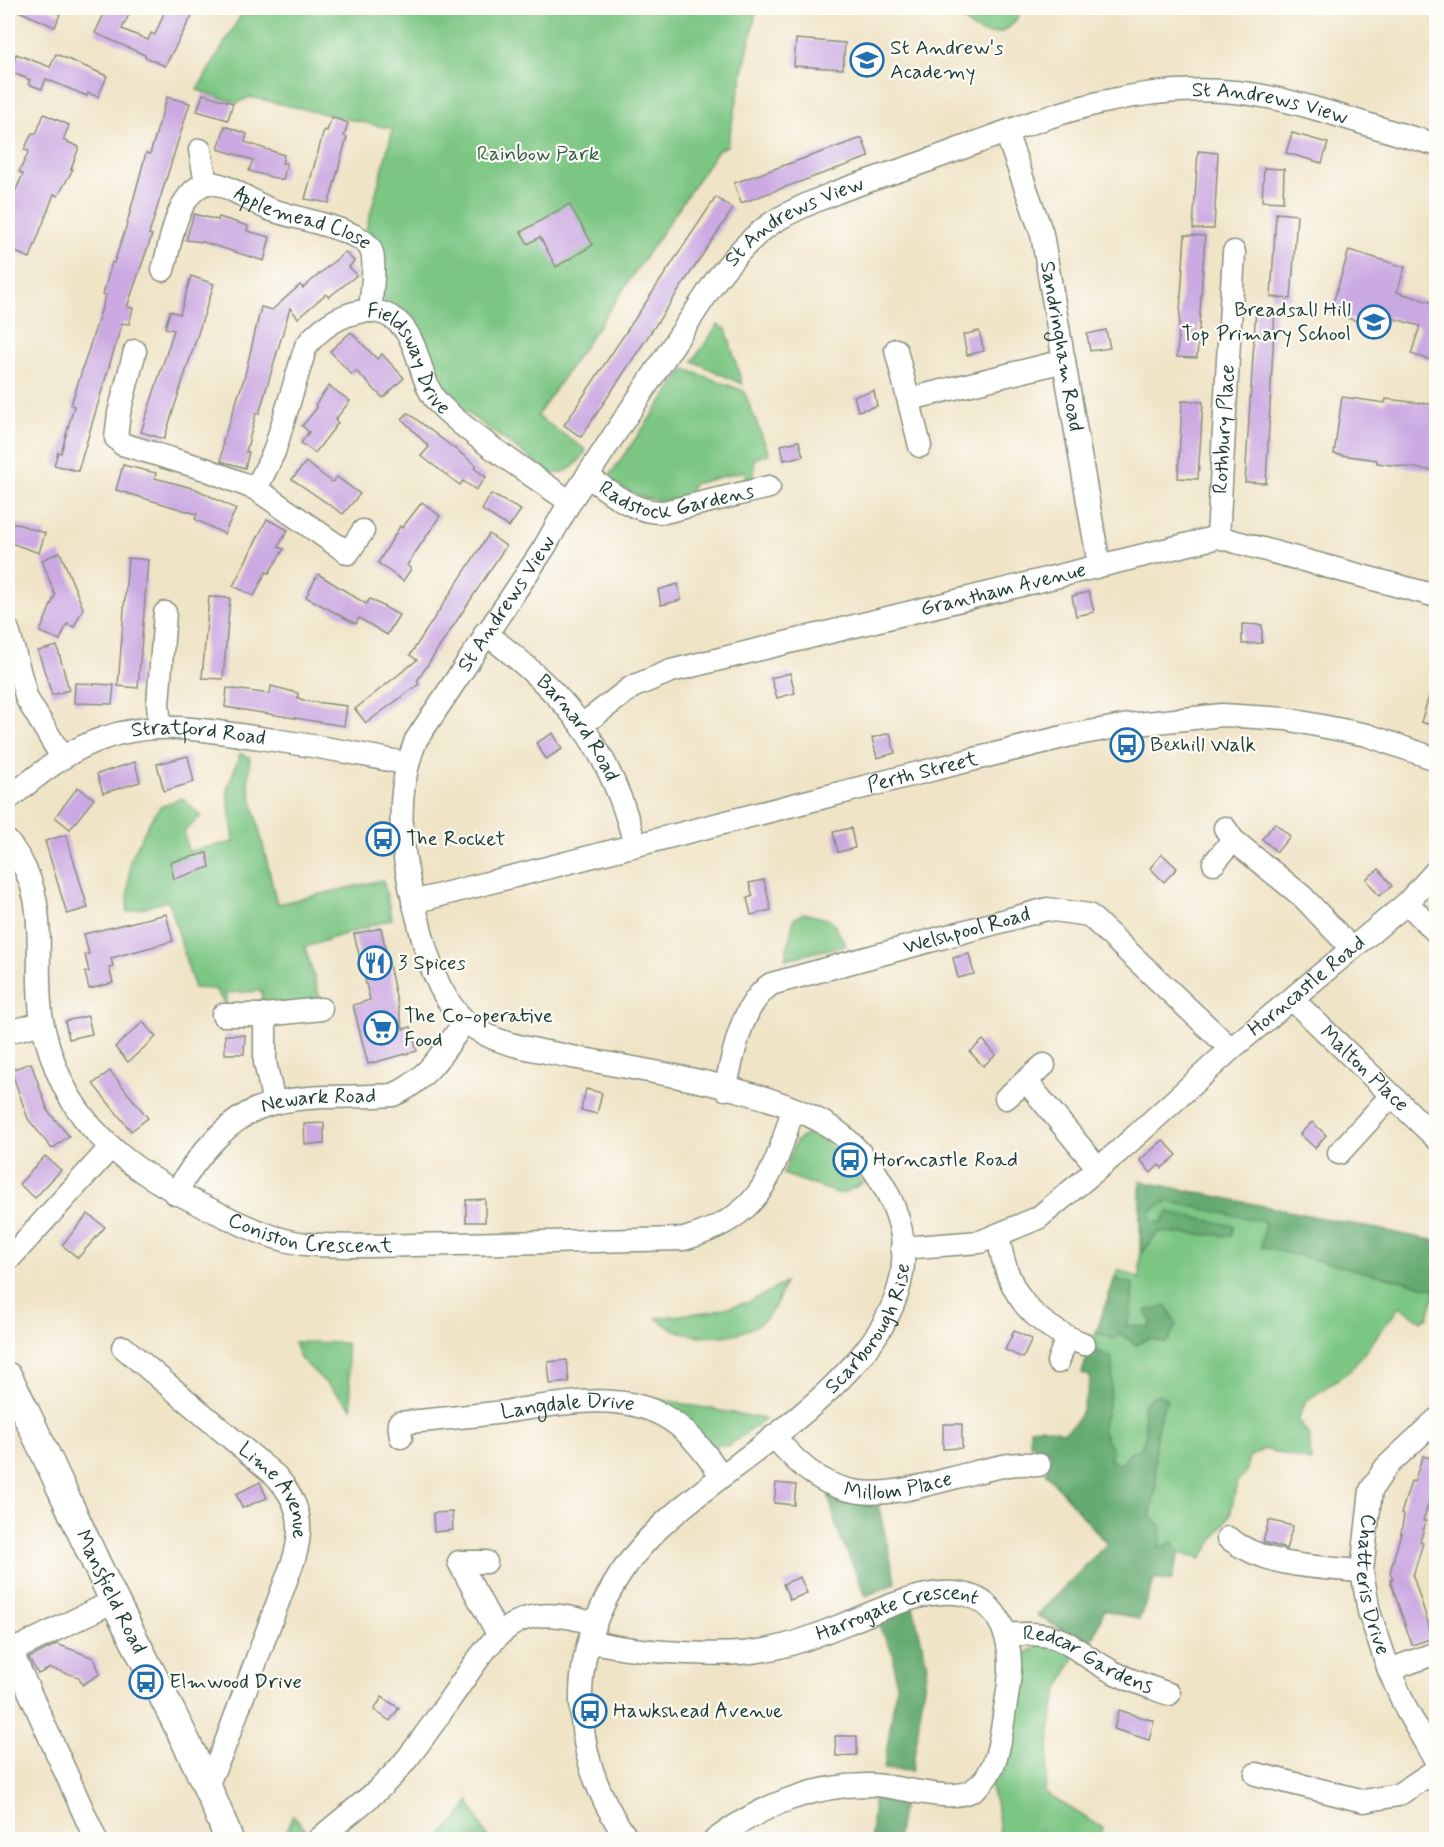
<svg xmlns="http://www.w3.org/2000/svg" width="1444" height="1847" font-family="Mynerve,sans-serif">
  <rect width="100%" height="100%" fill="#fdfcf7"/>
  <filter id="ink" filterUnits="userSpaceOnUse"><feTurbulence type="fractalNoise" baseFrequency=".0167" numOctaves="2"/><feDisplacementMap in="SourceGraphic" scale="12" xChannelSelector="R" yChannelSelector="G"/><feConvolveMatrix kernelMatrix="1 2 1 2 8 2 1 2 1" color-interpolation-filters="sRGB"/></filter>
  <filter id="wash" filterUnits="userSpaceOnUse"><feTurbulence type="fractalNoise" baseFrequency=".008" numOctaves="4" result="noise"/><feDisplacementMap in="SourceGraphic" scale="24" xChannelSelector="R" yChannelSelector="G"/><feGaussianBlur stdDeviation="1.35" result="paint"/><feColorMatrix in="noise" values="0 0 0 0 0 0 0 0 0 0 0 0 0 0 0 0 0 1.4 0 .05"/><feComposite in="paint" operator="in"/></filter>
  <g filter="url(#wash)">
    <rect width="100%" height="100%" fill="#f0e4c7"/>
    <g fill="#7cc683" stroke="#4e825c" stroke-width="1.5">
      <path d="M245,8H757L727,146L718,150L537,416L586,450C577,465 570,473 552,474L452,402C437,381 433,357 421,334C413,321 398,312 385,305L366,230L393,129L250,97L237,103L197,90Z"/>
      <path d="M957,8H1022C1009,44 970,41 957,8Z"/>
      <path d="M718,325L726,329L742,384L693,361Z"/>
      <path d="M685,369L744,391L769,454L754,459V476L748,484L744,471L693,484L688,496C653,508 638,496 607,479Z"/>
      <path d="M240,754L250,757L248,783L277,904L383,880L392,919L305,947L322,1006L261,1009L262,991L226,993V1006L215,989L194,988L169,901L127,912L130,860L150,821L160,807L182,798L201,816L184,831L188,851L234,842L227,790Z"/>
      <path d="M803,913L831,920L846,945L785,959L794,919Z"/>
      <path d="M806,1135C831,1139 849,1164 863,1183L844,1193H837L783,1174L796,1141Z"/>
      <path d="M1140,1181L1436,1241V1288L1428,1317L1421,1321L1400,1306L1351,1370L1306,1401L1298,1420L1309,1436L1311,1461L1264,1449L1249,1457L1246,1472L1237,1482L1230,1515L1201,1559L1179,1553L1171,1581L1155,1578L1139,1619L1104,1610L1090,1646L1037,1615L1107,1544L1046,1473L1079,1442L1100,1380L1082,1373L1118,1269L1140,1279Z"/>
      <path d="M785,1283C780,1296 775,1309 765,1319C739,1343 681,1342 656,1318L713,1311L749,1302Z"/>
      <path d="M294,1342L346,1343L352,1408L299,1357Z"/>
      <path d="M657,1399L765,1419L728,1446L719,1444L715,1448Z"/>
      <path d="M1048,1637L1075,1655L1058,1691L1051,1725L1045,1793L1103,1828L1100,1839H1059L1039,1830L1033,1839H1000L998,1814L990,1784L1018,1659Z"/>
      <path d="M469,1801L488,1839H438L463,1812Z"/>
      <path d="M293,1815L305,1828L303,1839H283Z"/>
    </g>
    <g fill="#65ab71" stroke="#427452" stroke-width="1.5">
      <path d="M1140,1181L1436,1241V1289L1261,1247L1265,1222L1167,1201L1151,1211L1150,1221L1161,1222L1169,1212L1234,1226L1231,1236L1158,1232L1141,1255Z"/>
      <path d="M1115,1279L1133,1284L1131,1314L1126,1326L1149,1327L1152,1321L1145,1311L1167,1306L1176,1324L1167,1343L1149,1338L1136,1345L1120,1333L1114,1339L1096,1332Z"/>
      <path d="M1090,1348L1111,1357C1116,1378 1107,1410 1102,1430L1112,1451L1110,1460L1121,1464L1132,1452L1140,1450L1146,1435L1143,1405L1154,1395H1160L1167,1400C1154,1423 1154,1452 1156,1478C1157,1490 1152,1504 1150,1516C1164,1525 1163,1532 1159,1548L1173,1542L1179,1553L1171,1581L1155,1578L1139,1619L1104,1610L1090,1646L1037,1615L1107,1544L1046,1473L1051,1452L1030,1444V1428L1041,1427L1064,1432C1084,1421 1085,1397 1091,1377L1082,1373Z"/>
      <path d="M828,1494L877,1500L896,1583L866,1596L837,1529Z"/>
      <path d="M913,1607L927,1664L912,1771L884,1769L896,1688L894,1656L876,1620Z"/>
      <path d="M874,1794L904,1798L897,1839L871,1840Z"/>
    </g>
    <g id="blocks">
      <g fill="#cba9e2">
        <path d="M12,8H44L60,14L55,27Z"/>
        <path d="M107,8H132L122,29L148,40L151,33L155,35L166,8H196L165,66L145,57V55L95,33Z"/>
        <path d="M796,39L845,43L843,69L794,66Z"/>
        <path d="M16,54L50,67L56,54L107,76L98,97L88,93L87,96L46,79L42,89L28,84L30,80L11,72Z"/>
        <path d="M203,94L233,103L228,120L197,111Z"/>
        <path d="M167,97L190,103L149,234L152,235L127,307L133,308L129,324L122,323L78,471L54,465L58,452L61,453L74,406L71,405L106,295L103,294L112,262L114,263L126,227L146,153L150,154Z"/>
        <path d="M44,114L69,125L63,140L79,147L71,169H73L58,196L54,194L30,258L8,249V207L23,174L19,172L29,151L24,150L32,133L36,134Z"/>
        <path d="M332,117L348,123L344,136L347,137L329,203L305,199L324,130L327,131Z"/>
        <path d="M225,126L247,134L245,142L284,155L282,163H287L283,180L249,171L253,160L218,149Z"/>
        <path d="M1292,133L1328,143L1322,163L1286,153Z"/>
        <path d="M862,138L869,157L741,203L734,183Z"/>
        <path d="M1198,151L1218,153L1214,229H1193Z"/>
        <path d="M1264,168L1284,169L1283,202L1262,201Z"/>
        <path d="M716,197L733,209L581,437L564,425Z"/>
        <path d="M569,204L593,245L556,267L540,237L528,244L521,232Z"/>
        <path d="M1276,213L1297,215L1291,299L1271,297Z"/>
        <path d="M194,214L218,220L219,217L248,226L247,231L270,237L264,261L203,242L186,240Z"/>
        <path d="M1185,235L1205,236L1197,358L1177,357Z"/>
        <path d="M1349,250L1405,267L1397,292L1437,304V343L1431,360L1411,354L1420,326L1388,317L1385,329L1330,313Z"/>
        <path d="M345,252L354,261L349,267L357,275L329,297L326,294L298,318L290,308L259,414L256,413L246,452H249L245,468L221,461L223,441L244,379L261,307L272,310L300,285L303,288Z"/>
        <path d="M191,276L214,284L164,439L141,432L174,330L165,328L170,311L180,314Z"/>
        <path d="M1256,307L1275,308L1266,483L1245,482Z"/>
        <path d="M1106,330L1110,348L1090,351L1087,334Z"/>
        <path d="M979,331L984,351L967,355L963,335Z"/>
        <path d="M351,332L377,359L382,354L404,378L383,398L356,371L352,375L330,351Z"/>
        <path d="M329,386L350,401L335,420L338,423L315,453L301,443L309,432L302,426L317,408L315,405Z"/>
        <path d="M874,391L877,406L858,411L854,396Z"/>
        <path d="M1342,397L1385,403L1386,399L1437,405V471L1377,463V460L1334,454Z"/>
        <path d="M1182,401L1203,402L1198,479L1178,478Z"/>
        <path d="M408,413L476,465L474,468L486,477L476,490L463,481L460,485L421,456L429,447L402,419Z"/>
        <path d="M799,441L803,456L784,460L781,445Z"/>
        <path d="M306,462L332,482L337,477L360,494L343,514L292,479Z"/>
        <path d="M123,465L156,473L155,478L196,489L236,509L224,534L195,519L197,514L116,490Z"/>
        <path d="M491,494L521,510L509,527L482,510Z"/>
        <path d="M422,502L440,516L407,565L411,569L403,581L378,563L400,526L402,528Z"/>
        <path d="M267,519L288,530L278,547L284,549L269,573L266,572L254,596L233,586Z"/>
        <path d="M8,521L45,533L39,553L8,542Z"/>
        <path d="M489,534L506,546L417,681L419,684L366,723L355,709L417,660L410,655Z"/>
        <path d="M60,552L83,608L74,627L67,624L60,640L40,632L55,595L42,560Z"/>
        <path d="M128,558L148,560L138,688L118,686Z"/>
        <path d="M318,574L366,604L370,599L399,615L387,635L359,618L356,624L306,597Z"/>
        <path d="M678,584L681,600L661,605L658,590Z"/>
        <path d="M1089,592L1094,612L1076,616L1072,596Z"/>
        <path d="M209,597L230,598L223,679L202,678Z"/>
        <path d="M1242,624L1262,625V643L1242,644Z"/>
        <path d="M57,646L69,690L52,695L38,651Z"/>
        <path d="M790,673L795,693L777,698L771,678Z"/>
        <path d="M75,683L114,685L112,704L74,703Z"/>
        <path d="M1433,683L1437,684V727L1421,722Z"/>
        <path d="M271,686L298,693V698L306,701L347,706L344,726L225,707L227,688L270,694Z"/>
        <path d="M553,733L562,749L546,759L536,743Z"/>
        <path d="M890,733L895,753L877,758L872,738Z"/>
        <path d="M188,756L194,782L164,791L157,764Z"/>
        <path d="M135,762L140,782L103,793L97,774Z"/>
        <path d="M78,787L94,799L70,829L55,817Z"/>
        <path d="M1275,823L1290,836L1277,852L1262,839Z"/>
        <path d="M851,828L855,848L838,852L833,832Z"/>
        <path d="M66,835L88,908L67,914L45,841Z"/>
        <path d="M207,853L210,867L174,879L170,862Z"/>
        <path d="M1162,854L1177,868L1164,882L1150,868Z"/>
        <path d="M1379,869L1392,886L1379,896L1366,879Z"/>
        <path d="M764,880L771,910L751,915L747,898L753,896L749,883Z"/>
        <path d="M166,914L173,941L111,958L113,966L109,967L113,983L89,989L85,972H89L85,955L89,954L84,934Z"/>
        <path d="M381,928L403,1029L411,1027L417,1051L368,1064L353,1005L370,1000L354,934Z"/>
        <path d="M969,954L974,974L958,978L953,958Z"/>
        <path d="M88,1016L92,1034L69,1039L65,1021Z"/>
        <path d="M143,1022L156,1037L128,1062L115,1047Z"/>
        <path d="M225,1035H245L244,1054H225Z"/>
        <path d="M983,1040L996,1055L983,1066L970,1052Z"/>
        <path d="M31,1063L48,1111L69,1136L52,1149L28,1119L11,1070Z"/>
        <path d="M110,1071L148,1118L131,1131L93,1084Z"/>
        <path d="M586,1089L602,1093L597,1114L581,1110Z"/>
        <path d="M1312,1122L1326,1135L1315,1148L1300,1134Z"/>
        <path d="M324,1123V1144H305L304,1124Z"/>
        <path d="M1163,1140L1177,1155L1162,1168L1159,1165L1151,1173L1140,1160Z"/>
        <path d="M45,1156L61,1170L35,1198L19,1184Z"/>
        <path d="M485,1199V1222H466V1200Z"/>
        <path d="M88,1214L105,1227L78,1258L62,1245Z"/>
        <path d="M1014,1331L1032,1339L1023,1358L1005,1350Z"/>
        <path d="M567,1360L569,1382L550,1384L548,1362Z"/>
        <path d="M943,1424H962V1448L943,1449Z"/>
        <path d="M1423,1456L1437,1460V1475L1423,1521H1426L1420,1542L1423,1543L1413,1576L1433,1638L1412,1645L1390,1580L1393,1579L1390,1572L1401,1533L1404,1515L1401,1514L1411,1481L1414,1482Z"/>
        <path d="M260,1482L267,1498L242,1508L236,1494Z"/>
        <path d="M776,1483L796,1485L794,1505L774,1503Z"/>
        <path d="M452,1512L453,1530L434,1532L433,1513Z"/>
        <path d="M1269,1520L1293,1526L1286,1549L1263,1542Z"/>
        <path d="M800,1577L807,1593L790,1600L783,1584Z"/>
        <path d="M57,1644L94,1658L100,1674L82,1685L79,1677L50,1668L38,1674L29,1658Z"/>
        <path d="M382,1697L399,1708L390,1721L374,1710Z"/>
        <path d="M1119,1710L1154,1721L1149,1740L1114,1729Z"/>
        <path d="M835,1736H857V1755L836,1756Z"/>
      </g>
    </g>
  </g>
  <g filter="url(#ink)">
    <use href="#blocks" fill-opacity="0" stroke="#88907e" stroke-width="1.5"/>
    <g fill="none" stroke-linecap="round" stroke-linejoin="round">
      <g stroke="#88907e" stroke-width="25">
        <g id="minor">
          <path id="s1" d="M1006,132L1042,234L1099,565"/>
          <path d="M200,150L206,183"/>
          <path id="s2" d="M163,270C171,243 175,199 202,185C218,176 252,203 269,209C292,218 358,228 370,248C377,259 371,297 370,311"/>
          <path d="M896,350L920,446"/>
          <path id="s3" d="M135,351L119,413L116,438L122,444L205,469L256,489L274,452L306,346C332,312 387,291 411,340C422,362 423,389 441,406C480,443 527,471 570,502"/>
          <path d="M910,399L1064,361"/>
          <path id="s4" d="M587,476C612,493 633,513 664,512L769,487"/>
          <path d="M256,489L348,553L363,531"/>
          <path id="s5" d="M1218,537L1234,252"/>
          <path d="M8,630L27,699L62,757"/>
          <path id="s6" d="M485,633C565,693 610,746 635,845"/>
          <path id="s7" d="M582,725L632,687L671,671L1218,537L1436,596"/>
          <path d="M160,727L158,704L165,613"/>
          <path id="s8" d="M8,799C38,775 67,750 104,738C158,719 212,731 267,739C314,746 360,753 407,764"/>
          <path d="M1225,828L1233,840L1303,897L1352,949"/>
          <path id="s9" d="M8,842C50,894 35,942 40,1003C41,1026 49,1050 57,1071C86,1144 154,1184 222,1215C249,1228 275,1240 305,1244C355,1248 406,1245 455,1244C532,1243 608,1241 684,1239C760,1217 772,1179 793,1109"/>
          <path d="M1214,863L1233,840"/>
          <path id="s10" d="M413,902L903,777L1067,736L1128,725L1222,715L1286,719L1367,735L1436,759"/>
          <path d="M1407,903L1436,932"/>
          <path id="s11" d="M1293,1000L1436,1138"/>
          <path d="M223,1015H265V1062L274,1103"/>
          <path d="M265,1015L321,1009"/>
          <path d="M8,1032L42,1023"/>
          <path d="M1026,1081L1098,1168"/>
          <path id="s12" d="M725,1089C734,1054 740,1006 771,984L1047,909L1089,915L1231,1049"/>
          <path d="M1006,1098L1044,1065"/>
          <path d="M1339,1153L1391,1096"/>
          <path id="s13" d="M176,1194C195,1157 231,1113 274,1103C312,1094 354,1098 393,1095C426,1082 445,1049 465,1021"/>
          <path d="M998,1235C1007,1293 1030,1323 1084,1344"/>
          <path id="s14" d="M902,1248L980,1242L1038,1218L1118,1152L1231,1049L1407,903L1436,871"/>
          <path d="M9,1259L111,1147"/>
          <path id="s15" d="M123,1347L276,1476C300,1503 304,1525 294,1559L223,1750L208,1783"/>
          <path d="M1058,1362L1067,1337"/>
          <path id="s16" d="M1436,1420L1386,1467L1371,1490L1362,1571L1369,1612L1389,1670L1407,1711L1436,1761"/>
          <path id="s17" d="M774,1436C839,1517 889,1494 976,1472C998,1467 1018,1461 1039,1465"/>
          <path id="s18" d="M401,1437L399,1423C431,1420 463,1417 495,1413C548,1407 612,1389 662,1415C689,1429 704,1452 722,1476"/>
          <path d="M1228,1538C1267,1567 1315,1567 1362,1571"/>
          <path d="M486,1562H459L498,1634"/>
          <path id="s19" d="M1007,1635C1067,1629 1066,1647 1113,1672C1131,1681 1150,1687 1169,1694"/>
          <path id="s20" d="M590,1641C631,1652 723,1658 765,1650C794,1645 820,1634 847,1623C888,1607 965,1567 997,1617C1015,1646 1011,1676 1005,1709C1001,1736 998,1775 973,1790C951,1804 898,1785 871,1785C814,1784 760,1806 715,1840"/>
          <path d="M8,1644L96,1840"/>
          <path d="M8,1653L114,1601"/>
          <path d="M1389,1670L1436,1653"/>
          <path d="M1256,1774L1364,1801L1398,1795L1436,1770"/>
          <path d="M318,1840C348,1813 381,1792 406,1760C427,1734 445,1706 464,1679C503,1622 524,1602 595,1624"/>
          <path id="s21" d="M628,1840C596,1795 580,1749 581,1694C582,1631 614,1572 658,1529C739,1449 953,1348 893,1205C882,1179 864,1154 843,1136C784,1088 643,1071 567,1056C534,1049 492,1045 465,1021C434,993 425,947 415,908C401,851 393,797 416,740L544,548L570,502L716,280C734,257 754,233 780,218C825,193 876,179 924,162C1027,125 1122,81 1235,92C1304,99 1369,128 1436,144"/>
        </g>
      </g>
      <g stroke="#88907e" stroke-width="31">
        <g id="major">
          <path id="s22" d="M8,1377C46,1451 78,1528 115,1602C154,1681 198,1757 229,1840"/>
        </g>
      </g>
      <use href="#minor" stroke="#fff" stroke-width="22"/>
      <use href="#major" stroke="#fff" stroke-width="28"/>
    </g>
  </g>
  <defs>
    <g id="school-ring" transform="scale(1.725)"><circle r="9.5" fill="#fdfcf7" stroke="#1f6fb2" stroke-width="1.5"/><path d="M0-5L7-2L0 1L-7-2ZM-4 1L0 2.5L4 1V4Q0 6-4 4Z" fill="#1f6fb2"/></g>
    <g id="bus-ring" transform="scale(1.725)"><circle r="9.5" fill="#fdfcf7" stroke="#1f6fb2" stroke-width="1.5"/><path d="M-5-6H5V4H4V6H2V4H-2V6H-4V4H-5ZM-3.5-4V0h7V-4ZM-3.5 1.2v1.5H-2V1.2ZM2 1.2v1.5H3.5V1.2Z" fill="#1f6fb2"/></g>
    <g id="restaurant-ring" transform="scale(1.725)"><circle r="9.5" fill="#fdfcf7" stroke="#1f6fb2" stroke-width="1.5"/><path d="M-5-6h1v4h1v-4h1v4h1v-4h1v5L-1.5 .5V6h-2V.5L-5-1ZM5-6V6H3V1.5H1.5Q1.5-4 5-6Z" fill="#1f6fb2"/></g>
    <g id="supermarket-ring" transform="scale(1.725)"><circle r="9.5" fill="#fdfcf7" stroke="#1f6fb2" stroke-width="1.5"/><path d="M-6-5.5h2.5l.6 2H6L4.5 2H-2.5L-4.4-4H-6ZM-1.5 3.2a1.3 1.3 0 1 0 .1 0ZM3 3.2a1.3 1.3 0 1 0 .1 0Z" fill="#1f6fb2"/></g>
  </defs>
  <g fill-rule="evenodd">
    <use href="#school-ring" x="867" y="60"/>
    <use href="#school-ring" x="1374" y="322"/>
    <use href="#bus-ring" x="1127" y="745"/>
    <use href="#bus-ring" x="383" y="839"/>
    <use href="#restaurant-ring" x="375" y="963"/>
    <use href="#supermarket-ring" x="381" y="1028"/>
    <use href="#bus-ring" x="850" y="1160"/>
    <use href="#bus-ring" x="146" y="1682"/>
    <use href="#bus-ring" x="590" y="1711"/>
  </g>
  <g text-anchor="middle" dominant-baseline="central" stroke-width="4.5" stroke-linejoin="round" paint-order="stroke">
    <g font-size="21" fill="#1f3d34" stroke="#fdfcf7" text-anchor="start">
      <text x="890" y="48">St Andrew's<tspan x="890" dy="24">Academy</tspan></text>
      <text x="1351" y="310" text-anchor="end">Breadsall Hill<tspan x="1351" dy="24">Top Primary School</tspan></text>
      <text x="1150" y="745">Bexhill Walk</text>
      <text x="406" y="839">The Rocket</text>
      <text x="398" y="963">3 Spices</text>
      <text x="404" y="1016">The Co-operative<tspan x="404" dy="24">Food</tspan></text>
      <text x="873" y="1160">Horncastle Road</text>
      <text x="169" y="1682">Elmwood Drive</text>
      <text x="613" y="1711">Hawkshead Avenue</text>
    </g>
    <g font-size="21" fill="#1f3d34" stroke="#fdfcf7">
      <text stroke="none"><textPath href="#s21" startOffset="2706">St Andrews View</textPath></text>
      <text stroke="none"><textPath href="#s2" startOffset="204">Applemead Close</textPath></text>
      <text stroke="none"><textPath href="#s21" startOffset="2204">St Andrews View</textPath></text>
      <text stroke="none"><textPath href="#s1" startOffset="222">Sandringham Road</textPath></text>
      <text stroke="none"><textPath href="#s3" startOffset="532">Fieldsway Drive</textPath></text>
      <text stroke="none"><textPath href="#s5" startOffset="108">Rothbury Place</textPath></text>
      <text stroke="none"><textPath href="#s4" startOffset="98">Radstock Gardens</textPath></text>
      <text stroke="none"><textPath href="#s7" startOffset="447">Grantham Avenue</textPath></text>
      <text stroke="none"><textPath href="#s21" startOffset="1718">St Andrews View</textPath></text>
      <text stroke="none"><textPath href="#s6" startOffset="134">Barnard Road</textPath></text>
      <text stroke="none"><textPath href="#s8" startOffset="210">Stratford Road</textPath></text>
      <text stroke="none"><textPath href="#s10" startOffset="526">Perth Street</textPath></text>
      <text stroke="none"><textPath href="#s12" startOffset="320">Welshpool Road</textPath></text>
      <text stroke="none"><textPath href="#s14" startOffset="496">Horncastle Road</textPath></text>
      <text stroke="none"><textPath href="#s11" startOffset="99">Malton Place</textPath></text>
      <text stroke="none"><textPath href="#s13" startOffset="182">Newark Road</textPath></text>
      <text stroke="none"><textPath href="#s9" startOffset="555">Coniston Crescent</textPath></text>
      <text stroke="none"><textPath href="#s21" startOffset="638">Scarborough Rise</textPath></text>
      <text stroke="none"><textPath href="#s18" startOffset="184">Langdale Drive</textPath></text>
      <text stroke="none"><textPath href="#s17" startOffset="144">Millom Place</textPath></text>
      <text stroke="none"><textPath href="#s15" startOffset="212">Lime Avenue</textPath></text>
      <text stroke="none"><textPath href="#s16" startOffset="192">Chatteris Drive</textPath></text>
      <text stroke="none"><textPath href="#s22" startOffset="238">Mansfield Road</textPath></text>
      <text stroke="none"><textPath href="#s20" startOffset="315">Harrogate Crescent</textPath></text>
      <text stroke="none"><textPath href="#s19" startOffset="87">Redcar Gardens</textPath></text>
    </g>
    <g font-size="21" fill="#365f48" stroke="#fdfcf7">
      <text x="538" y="154">Rainbow Park</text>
    </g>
  </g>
  <rect width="1444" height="1847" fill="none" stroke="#fdfcf7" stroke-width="30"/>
</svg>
